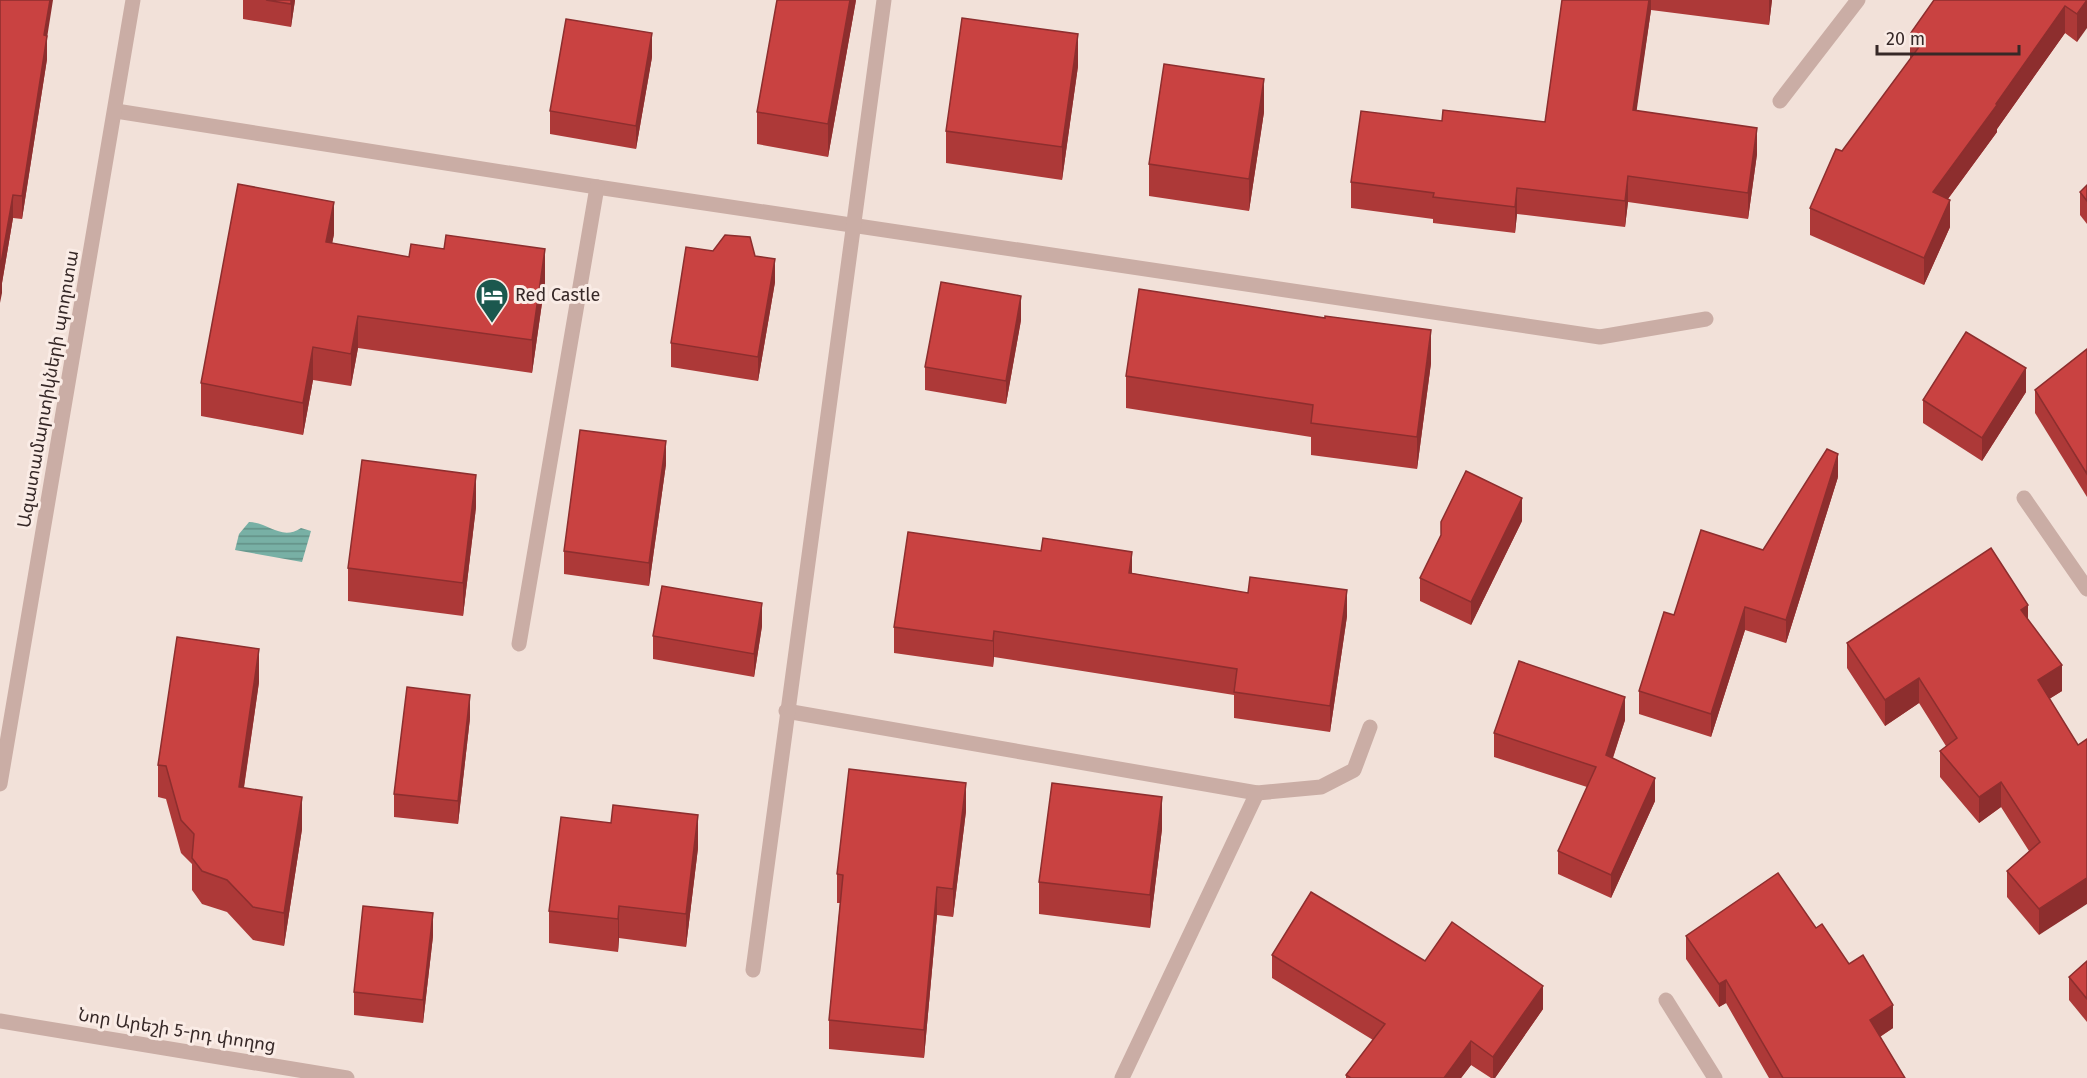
<svg xmlns="http://www.w3.org/2000/svg" width="2087" height="1078" font-family="'Fira Sans','Noto Sans Armenian',sans-serif">
  <defs>
    <pattern id="water-rules" width="6" height="5" patternUnits="userSpaceOnUse" patternTransform="scale(1.5)"><rect width="6" height="5" fill="#78b0a5"/><path d="M0 2.5h6" fill="none" stroke="#638f86"/></pattern>
  </defs>
  <rect width="100%" height="100%" fill="#f2e1d9"/>
  <path fill="url(#water-rules)" d="M249,522C270,523 281,541 301,528L311,531L302,562L235,550L239,534Z"/>
  <g fill="none" stroke-linecap="round" stroke-linejoin="round">
    <g stroke="#caada5" stroke-width="15">
      <path d="M1780,101L1858,0"/>
      <path d="M116,111L597,187L1600,337L1706,319"/>
      <path d="M2024,498L2087,589"/>
      <path d="M519,644L597,187"/>
      <path d="M786,711L1257,793L1321,787L1354,770L1370,727"/>
      <path d="M0,784L133,0"/>
      <path d="M753,970L884,0"/>
      <path d="M1666,1000L1715,1078"/>
      <path d="M0,1021L347,1078"/>
      <path d="M1122,1078L1257,793"/>
    </g>
  </g>
  <g fill="#ad3938">
    <path d="M0,0L47,38V59L22,219L13,218L2,283V293Z"/>
    <path d="M243,0H295L291,27L243,19Z"/>
    <path d="M856,0L828,157L757,144V112Z"/>
    <path d="M1562,0H1772L1769,25L1651,10L1636,110L1757,154L1748,219L1628,202L1625,227L1517,214L1515,233L1433,223V219L1351,208V182L1442,121L1545,122Z"/>
    <path d="M2087,0L2077,42L2065,33L1997,129V132L1948,199L1950,227L1924,285L1810,235V208L1910,59V34Z"/>
    <path d="M652,57L636,149L550,134V111Z"/>
    <path d="M1078,66L1062,180L946,163V131Z"/>
    <path d="M1264,112L1249,211L1149,196V164Z"/>
    <path d="M2087,185V224L2080,215V192Z"/>
    <path d="M334,234L332,243L545,282L532,373L358,348L351,386L313,380L303,435L201,416V383Z"/>
    <path d="M713,251L755,256L775,282L758,381L671,367V343Z"/>
    <path d="M1021,320L1006,404L925,390V367Z"/>
    <path d="M2087,349V497L2035,413V390Z"/>
    <path d="M1431,363L1417,469L1311,455V437L1126,408V376Z"/>
    <path d="M2026,392L1982,461L1923,423V400Z"/>
    <path d="M666,464L649,586L564,574V551Z"/>
    <path d="M1838,477L1786,643L1745,630L1711,737L1639,714V691L1674,615L1763,550Z"/>
    <path d="M476,507L463,616L348,601V568Z"/>
    <path d="M1522,521L1471,625L1420,601V578Z"/>
    <path d="M1132,573L1347,616L1330,732L1234,718V695L994,657L993,667L894,653V627Z"/>
    <path d="M2028,619L2062,691L2049,699L2039,935L2007,897V871L2029,851L2001,807L1979,823L1940,777V751L1946,746L1919,703L1885,726L1847,668V643Z"/>
    <path d="M762,626L754,677L653,659V636Z"/>
    <path d="M259,682L244,788L302,829L284,946L253,940L227,912L202,904L192,890V864L181,853L166,799L158,797V765Z"/>
    <path d="M470,718L458,824L394,817V794Z"/>
    <path d="M1625,720L1613,758L1655,801L1611,898L1558,874V851L1587,787L1494,757V733Z"/>
    <path d="M966,811L953,917L937,915L924,1058L829,1049V1020L840,903H837V874Z"/>
    <path d="M1162,829L1150,928L1039,914V882Z"/>
    <path d="M698,848L686,947L619,938L618,952L549,943V911Z"/>
    <path d="M1816,928L1849,964L1893,1028L1880,1037L1905,1078H1769L1726,1003L1719,1007L1686,959V936Z"/>
    <path d="M433,936L423,1023L354,1015V992Z"/>
    <path d="M1272,955L1425,961L1543,1009L1495,1078H1491L1471,1065L1461,1078H1346V1075L1373,1040L1272,978Z"/>
    <path d="M2087,961V1022L2069,1000V977Z"/>
  </g>
  <g fill="#8d2e2e">
    <path d="M50,0H53L47,38V59L22,219V196L44,35Z"/>
    <path d="M291,0H295L291,27Z"/>
    <path d="M850,0H856L828,157V124Z"/>
    <path d="M1649,0H1651V10L1633,136V110Z"/>
    <path d="M1769,0H1772L1769,25Z"/>
    <path d="M2087,0V28L2077,42V14Z"/>
    <path d="M2065,6V33L1997,129V132L1933,219V192Z"/>
    <path d="M652,33V57L636,149V126Z"/>
    <path d="M1078,34V66L1062,180V147Z"/>
    <path d="M1264,79V112L1249,211V179Z"/>
    <path d="M1757,128V154L1748,219V193Z"/>
    <path d="M1628,176V202L1625,227V201Z"/>
    <path d="M1517,188V214L1515,233V207Z"/>
    <path d="M13,195V218L2,283V293L0,303V269Z"/>
    <path d="M1950,200V227L1924,285V258Z"/>
    <path d="M334,202V234L326,275V242Z"/>
    <path d="M545,249V282L532,373V340Z"/>
    <path d="M775,259V282L758,381V357Z"/>
    <path d="M1021,296V320L1006,404V381Z"/>
    <path d="M358,316V348L351,386V354Z"/>
    <path d="M1431,330V363L1417,469V437Z"/>
    <path d="M313,347V380L303,435V403Z"/>
    <path d="M2026,368V392L1982,461V438Z"/>
    <path d="M666,441V464L649,586V563Z"/>
    <path d="M1838,454V477L1786,643V620Z"/>
    <path d="M476,475V507L463,616V583Z"/>
    <path d="M1522,498V521L1471,625V602Z"/>
    <path d="M1132,552V577L1129,573Z"/>
    <path d="M1347,590V616L1330,732V706Z"/>
    <path d="M762,603V626L754,677V654Z"/>
    <path d="M2028,605V631L2021,610Z"/>
    <path d="M1745,607V630L1711,737V714Z"/>
    <path d="M994,631V657L993,667V641Z"/>
    <path d="M259,649V682L239,820V787Z"/>
    <path d="M2062,665V691L2038,706V680Z"/>
    <path d="M1919,678V703L1885,726V700Z"/>
    <path d="M470,695V718L458,824V801Z"/>
    <path d="M1625,697V720L1606,778V755Z"/>
    <path d="M1655,778V801L1611,898V875Z"/>
    <path d="M2001,782V807L1979,823V797Z"/>
    <path d="M966,783V811L953,917V889Z"/>
    <path d="M302,797V829L284,946V913Z"/>
    <path d="M1162,797V829L1150,928V895Z"/>
    <path d="M698,815V848L686,947V914Z"/>
    <path d="M2087,878V904L2039,935V909Z"/>
    <path d="M937,887V915L924,1058V1030Z"/>
    <path d="M619,906V938L618,952V919Z"/>
    <path d="M433,913V936L423,1023V1000Z"/>
    <path d="M1726,980V1003L1719,1007V984Z"/>
    <path d="M1543,986V1009L1495,1078H1493V1057Z"/>
    <path d="M1893,1005V1028L1870,1043V1020Z"/>
    <path d="M1471,1041V1065L1461,1078H1444Z"/>
  </g>
  <g fill="#c94241" stroke="#8d2e2e" stroke-width="1.5">
    <path d="M0,0H50L44,35L47,36L22,196L13,195L0,269Z"/>
    <path d="M266,0H291V4Z"/>
    <path d="M777,0H850L828,124L757,112Z"/>
    <path d="M1562,0H1649L1633,110L1757,128L1748,193L1628,176L1625,201L1517,188L1515,207L1433,197L1434,193L1351,182L1361,111L1442,121L1443,110L1545,122Z"/>
    <path d="M1934,0H2087L2077,14L2065,6L1996,104L1997,105L1933,192L1950,200L1924,258L1810,208L1836,149L1842,151L1922,43L1910,34Z"/>
    <path d="M962,18L1078,34L1062,147L946,131Z"/>
    <path d="M566,19L652,33L636,126L550,111Z"/>
    <path d="M1164,64L1264,79L1249,179L1149,164Z"/>
    <path d="M238,184L334,202L326,242L409,257L411,244L444,249L446,235L545,249L532,340L358,316L351,354L313,347L303,403L201,383Z"/>
    <path d="M2087,185V201L2080,192Z"/>
    <path d="M725,235L750,237L755,256L775,259L758,357L671,343L686,247L713,251Z"/>
    <path d="M941,282L1021,296L1006,381L925,367Z"/>
    <path d="M1139,289L1325,318V316L1431,330L1417,437L1311,423L1313,405L1126,376Z"/>
    <path d="M1966,332L2026,368L1982,438L1923,400Z"/>
    <path d="M2087,349V474L2035,390Z"/>
    <path d="M580,430L666,441L649,563L564,551Z"/>
    <path d="M1827,449L1838,454L1786,620L1745,607L1711,714L1639,691L1664,612L1674,615L1701,530L1763,550Z"/>
    <path d="M362,460L476,475L463,583L348,568Z"/>
    <path d="M1466,471L1522,498L1471,602L1420,578L1441,535V522Z"/>
    <path d="M908,532L1041,551L1043,538L1132,552L1129,573L1248,593L1250,577L1347,590L1330,706L1234,692L1237,669L994,631L993,641L894,627Z"/>
    <path d="M1991,548L2028,605L2021,610L2062,665L2038,680L2078,745L2087,739V878L2039,909L2007,871L2040,842L2001,782L1979,797L1940,751L1957,738L1919,678L1885,700L1847,643Z"/>
    <path d="M662,586L762,603L754,654L653,636Z"/>
    <path d="M177,637L259,649L239,787L302,797L284,913L253,907L227,880L202,871L192,858L194,834L181,820L166,766L158,765Z"/>
    <path d="M1519,661L1625,697L1606,755L1655,778L1611,875L1558,851L1596,767L1494,733Z"/>
    <path d="M407,687L470,695L458,801L394,794Z"/>
    <path d="M849,769L966,783L953,889L937,887L924,1030L829,1020L843,875L837,874Z"/>
    <path d="M1052,783L1162,797L1150,895L1039,882Z"/>
    <path d="M613,805L698,815L686,914L619,906L618,919L549,911L561,817L611,823Z"/>
    <path d="M1778,873L1816,928L1822,924L1849,964L1863,955L1893,1005L1870,1020L1905,1078H1783L1726,980L1719,984L1686,936Z"/>
    <path d="M1311,892L1425,961L1452,922L1543,986L1493,1057L1471,1041L1444,1078H1351L1346,1075L1385,1024L1272,955Z"/>
    <path d="M363,906L433,913L423,1000L354,992Z"/>
    <path d="M2087,961V999L2069,977Z"/>
  </g>
  <defs>
    <g id="hotel-pin" transform="scale(1.725)"><path d="M0 17L-7.5 6A9.5 9.5 0 1 1 7.5 6Z" fill="#1b584e" stroke="#faece6"/><path d="M-6-4.5h1.5V1H6V5H4.5V3h-9V5H-6ZM-4 0a1.8 1.8 0 1 1 3.6 0ZM.5 0V-2.5h3Q6-2.5 6 0Z" fill="#fff"/></g>
  </defs>
  <g fill-rule="evenodd">
    <use href="#hotel-pin" x="492" y="295"/>
  </g>
  <g text-anchor="middle" dominant-baseline="central" stroke-width="6" stroke-linejoin="round" paint-order="stroke">
    <g font-size="18" fill="#362827" stroke="#faece6" text-anchor="start">
      <text x="515" y="295">Red Castle</text>
    </g>
    <g font-size="18" fill="#362827" stroke="#faece6">
      <text transform="translate(48 389) rotate(-80)">Ազատամարտիկների պողոտա</text>
      <text transform="translate(177 1030) rotate(9)">Նոր Արեշի 5-րդ փողոց</text>
    </g>
  </g>
  <path d="M1877 45v9h142v-9" fill="none" stroke="#362827" stroke-width="3"/>
  <text x="1886" y="45" font-size="18" fill="#362827" stroke="#faece6" stroke-width="4.5" paint-order="stroke">20 m</text>
</svg>
